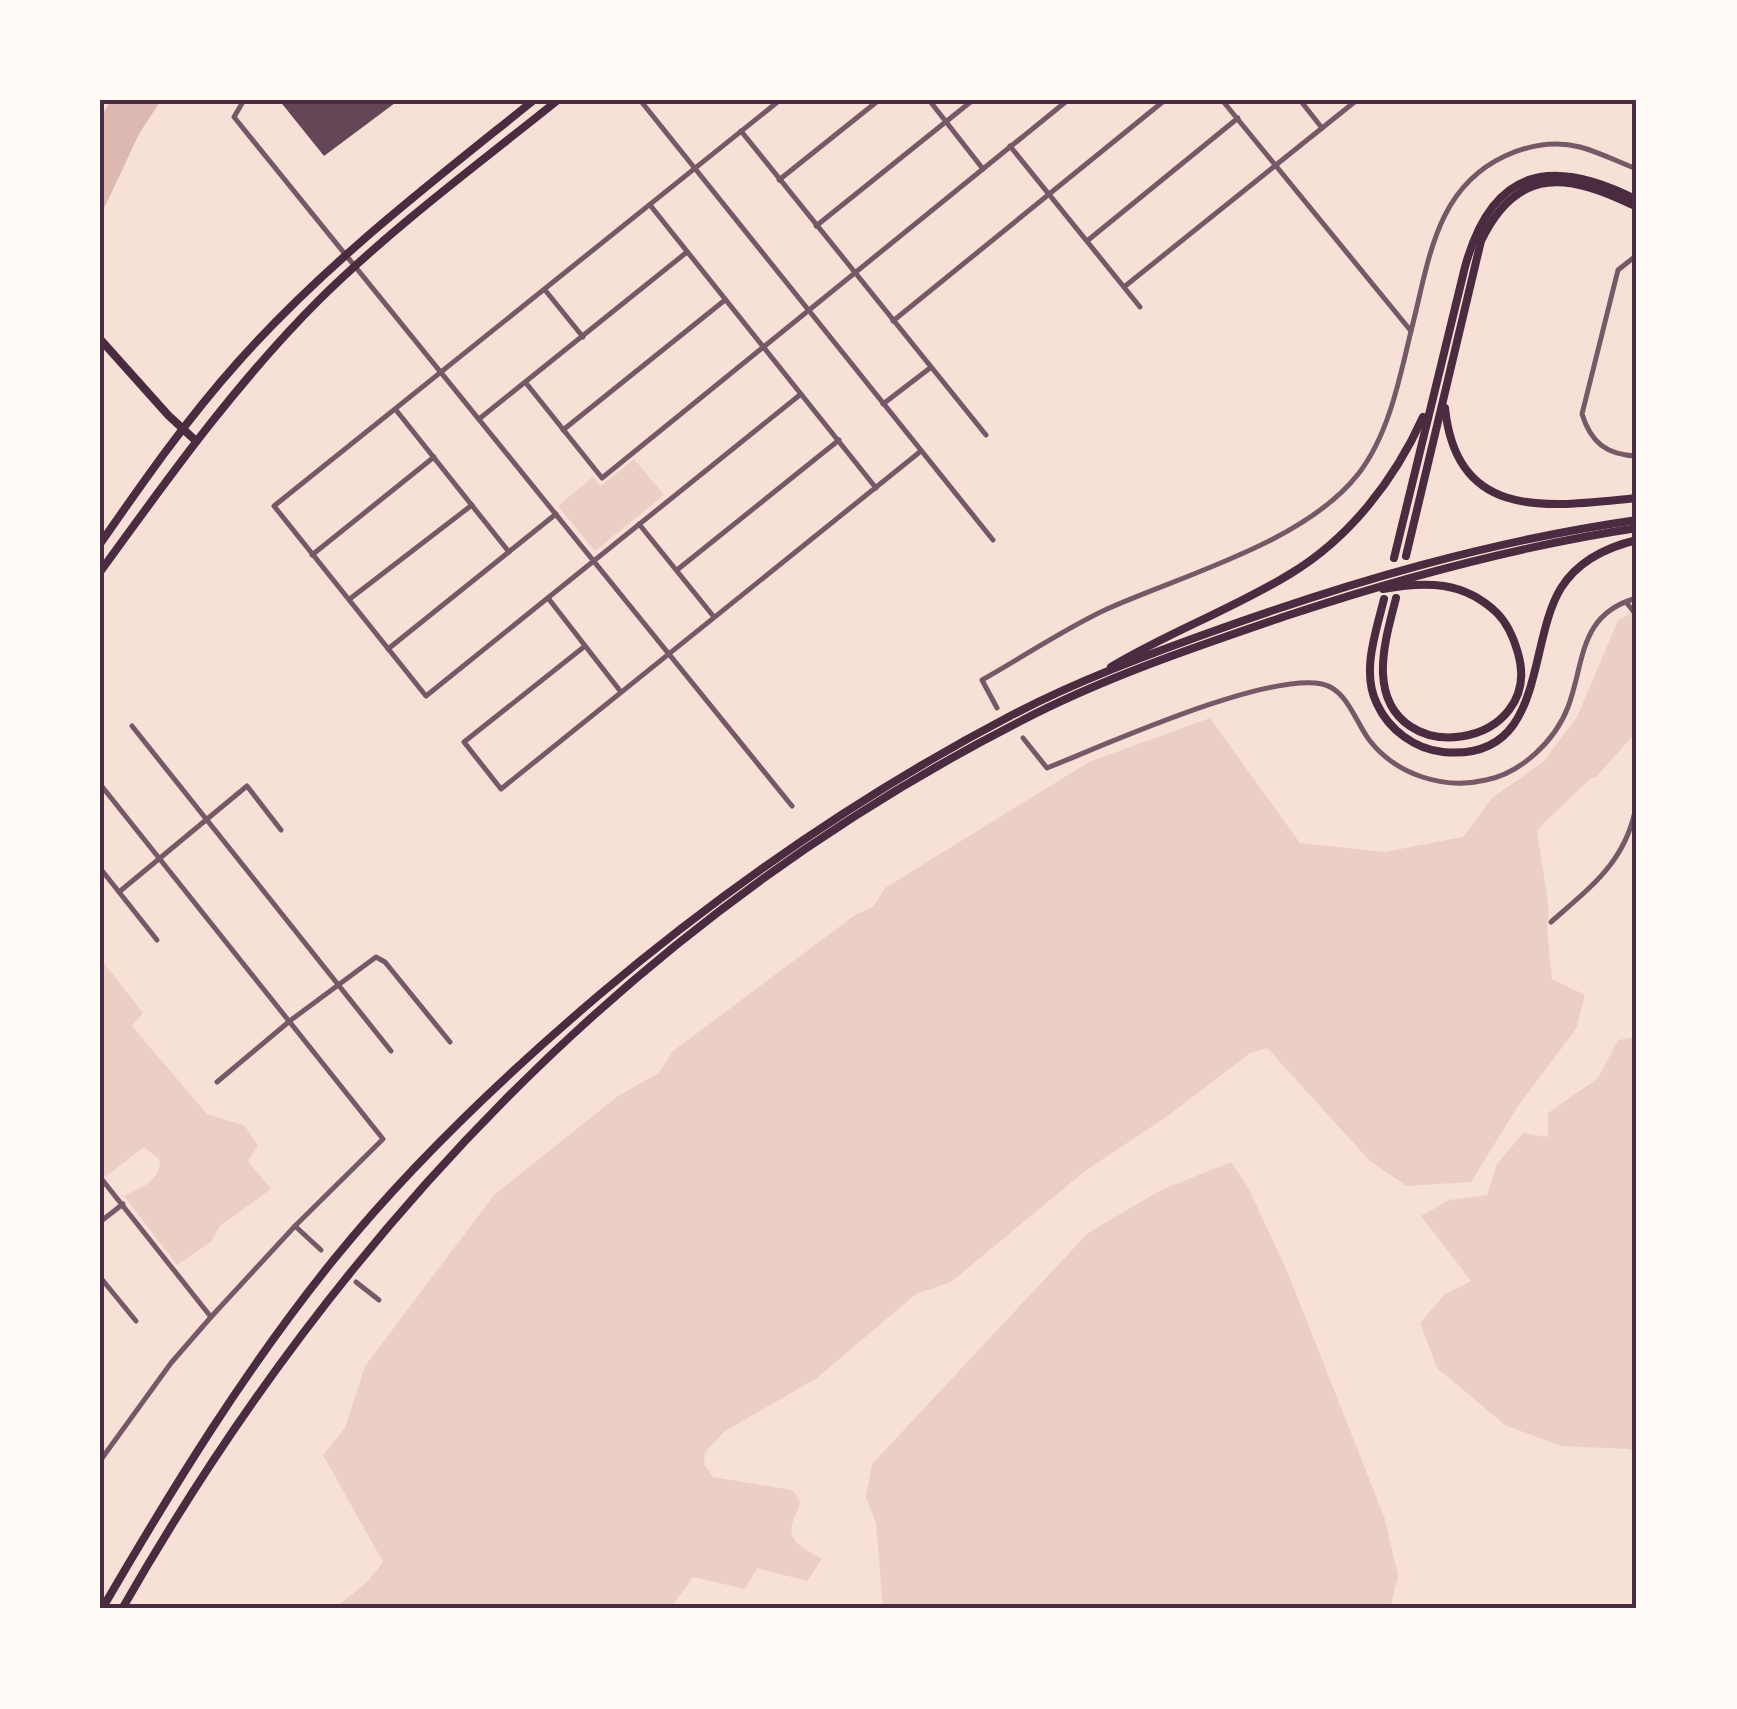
<svg xmlns="http://www.w3.org/2000/svg" width="1737" height="1709" font-family="Mulish,sans-serif">
  <rect width="100%" height="100%" fill="#f7e1d7"/>
  <g fill="#ebcfc5">
    <path d="M634,459L664,495L595,551L558,506L593,477L601,486Z"/>
    <path d="M1637,610V731L1597,776L1590,779L1537,830L1549,910L1547,929L1552,979L1585,995L1576,1029L1518,1106L1471,1182L1406,1186L1370,1161L1267,1048L1250,1053L1169,1115L1085,1171L951,1282L916,1294L817,1378L725,1431L705,1452L704,1464L713,1477L792,1490L800,1501C799,1511 795,1515 792,1524C787,1542 809,1552 822,1559L807,1581L757,1568L745,1589L693,1577L670,1609H334L367,1582L383,1562L323,1455L345,1428L365,1366L494,1195L618,1096L659,1073L673,1051L855,915L873,907L885,888L1089,762L1210,718L1300,843L1384,852L1463,837L1492,798L1543,762L1577,717L1618,620Z"/>
    <path d="M100,958L143,1013L132,1026L207,1114L245,1126L258,1146L248,1161L271,1189L220,1226L211,1242L177,1265L124,1196C141,1187 160,1182 160,1160L144,1147L100,1181Z"/>
    <path d="M1637,1037V1454L1629,1449L1561,1446L1505,1425L1437,1368L1420,1323L1445,1294L1471,1281L1421,1216L1449,1200L1487,1195L1497,1164L1523,1133L1548,1137V1113L1598,1078L1618,1040Z"/>
    <path d="M1231,1162L1248,1187L1287,1271L1385,1519L1398,1576L1390,1609H883L876,1523L866,1497L872,1464L1088,1233L1161,1190Z"/>
  </g>
  <path fill="#dcb8b0" d="M111,100H161L139,134L100,217V119Z"/>
  <path fill="#644757" d="M279,100H399L324,156Z"/>
  <g fill="none" stroke-linecap="round" stroke-linejoin="round">
    <g stroke="#755966" stroke-width="5">
      <path d="M244,100L234,117L792,806"/>
      <path d="M780,100L274,506L426,696L801,394"/>
      <path d="M929,100L983,169"/>
      <path d="M1300,100L1322,128"/>
      <path d="M741,131L986,435"/>
      <path d="M1010,146L1140,307"/>
      <path d="M779,180L879,100"/>
      <path d="M650,205L876,488"/>
      <path d="M816,226L973,100"/>
      <path d="M1087,241L1238,118"/>
      <path d="M1637,255L1618,270L1582,414C1591,443 1607,455 1637,456"/>
      <path d="M1124,287L1357,100"/>
      <path d="M545,290L583,337"/>
      <path d="M893,321L1165,100"/>
      <path d="M1411,331C1429,263 1434,189 1505,156C1529,145 1553,140 1580,147C1599,152 1618,162 1637,169"/>
      <path d="M526,383L602,478L1068,100"/>
      <path d="M883,404L930,368"/>
      <path d="M396,410L509,552"/>
      <path d="M479,419L687,252"/>
      <path d="M563,430L725,300"/>
      <path d="M639,524L714,617"/>
      <path d="M312,555L434,457"/>
      <path d="M677,570L839,440"/>
      <path d="M351,598L472,505"/>
      <path d="M548,598L621,692"/>
      <path d="M1626,602L1637,616"/>
      <path d="M585,646L464,742L501,789L921,451"/>
      <path d="M388,649L556,514"/>
      <path d="M997,708L982,680C1023,657 1064,629 1107,609C1185,574 1306,542 1359,473C1389,434 1400,377 1411,331L1222,100"/>
      <path d="M132,726L391,1051"/>
      <path d="M1023,738L1047,768C1105,745 1266,672 1322,684C1348,690 1355,722 1370,741C1397,775 1444,790 1486,780C1521,773 1555,741 1568,707C1585,662 1578,614 1637,598"/>
      <path d="M100,784L383,1139L295,1226L211,1317L171,1363L100,1461"/>
      <path d="M100,868L157,940"/>
      <path d="M119,892L247,786L281,830"/>
      <path d="M1551,922C1593,885 1628,860 1637,801"/>
      <path d="M217,1082L291,1020L376,957L385,962L450,1042"/>
      <path d="M100,1177L211,1317"/>
      <path d="M100,1222L123,1204"/>
      <path d="M295,1226L321,1250"/>
      <path d="M100,1277L136,1321"/>
      <path d="M356,1282L379,1300"/>
    </g>
    <path stroke="#755966" stroke-width="5" d="M640,100L993,540"/>
    <path stroke="#4a2c40" stroke-width="8" d="M100,339L168,415L196,441"/>
    <g stroke="#4a2c40" stroke-width="8">
      <path d="M100,544C143,482 187,419 238,362C326,263 431,183 534,100"/>
      <path d="M100,572C169,477 236,383 319,300C393,227 477,165 558,100"/>
    </g>
    <g stroke="#4a2c40" stroke-width="8">
      <path d="M1445,408C1457,524 1552,506 1637,498"/>
      <path d="M1406,556L1481,241C1518,164 1570,174 1637,207"/>
      <path d="M1394,558L1465,267C1492,168 1551,156 1637,200"/>
      <path d="M1383,589C1426,581 1464,581 1497,613C1508,624 1514,639 1518,653C1545,747 1388,774 1383,674C1382,648 1390,622 1396,598"/>
      <path d="M1384,599C1376,632 1361,672 1377,704C1389,730 1415,749 1443,752C1547,762 1526,645 1561,588C1578,561 1607,547 1637,540"/>
      <path d="M1111,667C1169,632 1233,609 1290,574C1350,538 1395,479 1423,417"/>
      <path d="M102,1609C173,1487 246,1368 335,1258C413,1162 505,1075 599,995C727,887 863,793 1012,715C1075,682 1144,656 1211,632C1350,582 1490,541 1637,520"/>
      <path d="M122,1609C336,1234 632,920 1019,722C1105,677 1198,646 1289,615C1404,577 1518,546 1637,528"/>
    </g>
  </g>
  <rect width="1737" height="1709" fill="none" stroke="#fffaf5" stroke-width="205"/>
  <rect x="102" y="102" width="1532" height="1504" fill="none" stroke="#4a2c40" stroke-width="4"/>
</svg>
